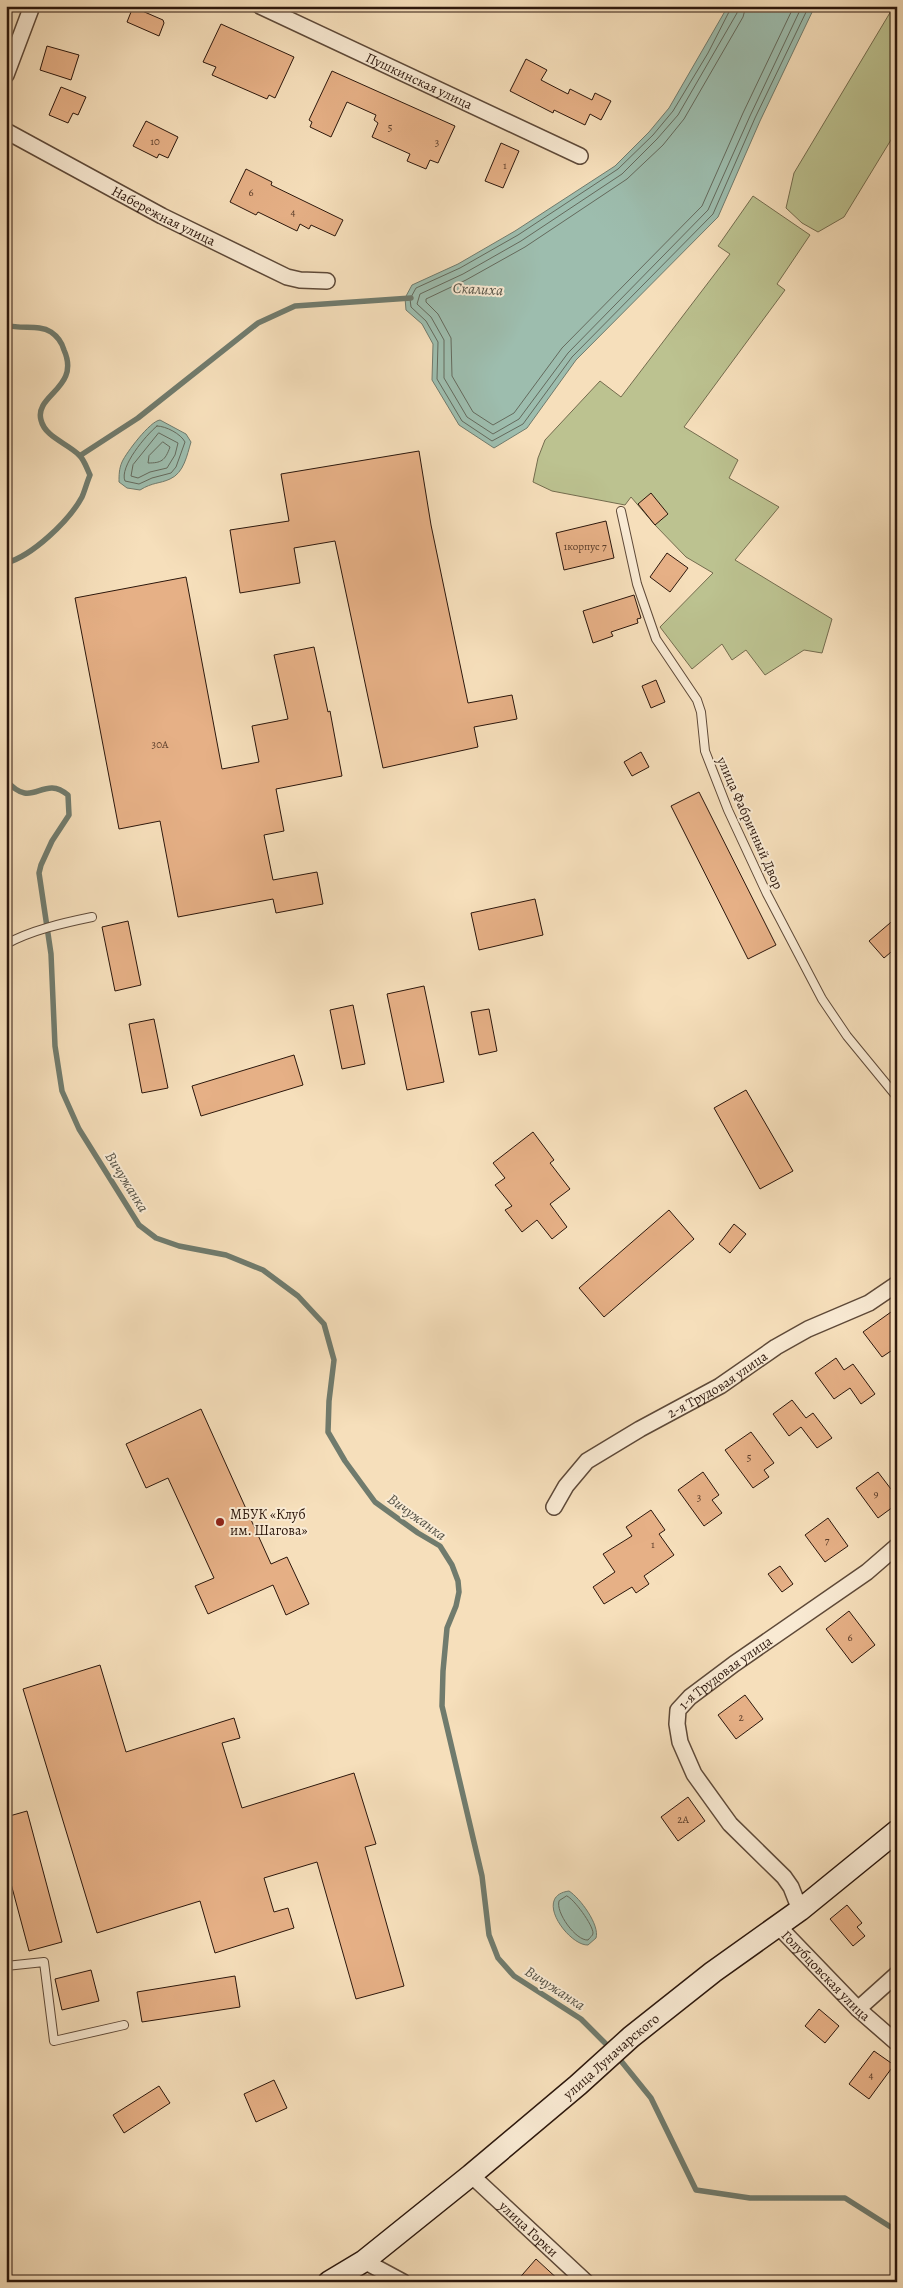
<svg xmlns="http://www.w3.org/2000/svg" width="903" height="2288" font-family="Alegreya,serif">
  <rect width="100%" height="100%" fill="#f6dfbb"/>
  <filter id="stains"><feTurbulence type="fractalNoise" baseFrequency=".004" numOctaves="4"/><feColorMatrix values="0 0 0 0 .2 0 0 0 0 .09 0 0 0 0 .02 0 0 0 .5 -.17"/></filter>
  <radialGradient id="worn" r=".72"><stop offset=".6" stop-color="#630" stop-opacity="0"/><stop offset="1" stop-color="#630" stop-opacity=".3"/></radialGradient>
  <g fill="#bcc290" stroke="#746c4e">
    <path d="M894,6H897V130L844,217L818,232L802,223L786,208L794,173Z"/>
    <path d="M753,196L810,235L777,284L785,290L684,427L738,460L729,478L779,507L735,560L832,619L822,653L804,650L765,675L746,650L732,660L722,644L692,669L660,627L713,573L686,557L655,525L631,497L625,505L552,491L533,482L538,458L545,440L600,381L621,397L730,254L718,246Z"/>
  </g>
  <g fill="#9dbdae" stroke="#707b6d">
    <path d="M728,6H815L760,121L718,217L576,360L527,428L494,448L459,425L432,380L433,344L422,324L406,310L405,298L412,285L458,264L515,231L615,166L649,132L669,108Z"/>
    <path d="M160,420L186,434L191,442C187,455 184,473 170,479C159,484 153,482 140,490L127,488L119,482C119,475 119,469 122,462C126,453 150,421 160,420Z"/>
    <path d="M569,1891C580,1898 600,1925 596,1938L588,1945C569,1946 532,1896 569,1891Z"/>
  </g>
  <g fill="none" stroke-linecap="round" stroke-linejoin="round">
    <g stroke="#646a5d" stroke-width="1">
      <path d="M732,6L708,53L673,111L653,135L618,169L518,235L460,268L416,288L410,299L411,307L426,321L438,342L437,379L462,421L492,441L523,424L572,357L713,214L755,118L809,6"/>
      <path d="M738,6L737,13L678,115L657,139L622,174L521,241L463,274L420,294L417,304L431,317L444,340V378L467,417L493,434L519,419L568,353L708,210L750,116L802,6"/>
      <path d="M746,6L743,17L684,119L663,145L627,179L525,247L466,280L426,299V302L438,314L451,338L452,376L473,412L493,425L514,413L562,348L702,206L743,113L794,6"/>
      <path d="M157,426C166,426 181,434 185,442L176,467L171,473L152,478L139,484L125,481C119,467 146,435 157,426Z"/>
      <path d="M159,433L178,443L175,455L167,468L150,472L138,478L131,476L133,465Z"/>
      <path d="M163,442L170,447C165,461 161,463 148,463L149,456Z"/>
      <path d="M567,1896C574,1899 593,1925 593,1933C593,1936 590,1937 588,1940C576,1941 555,1912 559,1901Z"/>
    </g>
    <g stroke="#707b6d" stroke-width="5.5">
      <path d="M6,325C22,330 38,324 51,332C57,336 62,343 64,350C81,388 34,395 41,420C45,437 67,443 79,455C84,459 87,469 90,475C87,482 85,490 82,497C69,521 32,556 6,563"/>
      <path d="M81,455L138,418L258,323L295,306L411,298"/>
      <path d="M6,780C33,812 42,773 68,795L69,815L52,841L41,865L39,873L51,954L55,1046L62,1091L79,1129L139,1225L156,1238L179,1246L226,1255L263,1270L298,1296L324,1324L334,1360L329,1401L328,1432L345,1461L375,1502L418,1533L440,1546L452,1565L458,1581L459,1592L456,1606L447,1628L443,1671L442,1706L482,1876L489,1935L498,1958L514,1976L581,2019L611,2049"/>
      <path d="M617,2056L651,2098L696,2190L750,2198H845L897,2231"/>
    </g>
  </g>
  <g fill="#e6b086" stroke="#2c170c">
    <path d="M133,7L163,20L164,23L159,36L127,22Z"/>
    <path d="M221,24L294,57L275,98L269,95L267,99L212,75L216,67L203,62Z"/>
    <path d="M47,46L79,55L71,80L40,70Z"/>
    <path d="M526,59L547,70L541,80L568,94L570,89L592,100L595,93L611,101L601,120L590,114L585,125L554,110L553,113L510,91Z"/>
    <path d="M332,71L455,126L438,163L430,160L426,169L407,161L410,154L372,137L378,123L374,120L376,115L347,102L331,137L310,127L312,122L309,120Z"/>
    <path d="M61,87L86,97L78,115L73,113L68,123L49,115Z"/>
    <path d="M146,121L178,137L168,158L159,154L157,158L133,146Z"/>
    <path d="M501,143L519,151L503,188L485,181Z"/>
    <path d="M246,169L272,182L271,185L343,220L335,236L311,225L309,229L300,224L297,231L258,212L256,215L230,202Z"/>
    <path d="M419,451L431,525L468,703L512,695L517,719L474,727L478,747L383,768L335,541L294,548L300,583L240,593L230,530L289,521L281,474Z"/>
    <path d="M651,493L668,514L655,525L638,504Z"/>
    <path d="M606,521L614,558L564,570L556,533Z"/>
    <path d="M667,553L688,568L670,592L650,577Z"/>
    <path d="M186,577L222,769L259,762L252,726L288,719L274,655L314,647L328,712L330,711L342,776L276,789L284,831L264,835L273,880L317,872L323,904L276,913L273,899L178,917L160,821L119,829L75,598Z"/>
    <path d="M634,595L641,618L637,619L638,623L611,632L613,636L593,643L583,611Z"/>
    <path d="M656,680L665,702L651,708L642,686Z"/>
    <path d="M641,752L649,767L632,776L624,762Z"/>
    <path d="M699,792L776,945L748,959L671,806Z"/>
    <path d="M535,899L543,935L479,950L471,913Z"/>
    <path d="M897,917V947L884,958L869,941Z"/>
    <path d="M128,921L141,985L115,991L102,927Z"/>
    <path d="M424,986L444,1082L407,1090L387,994Z"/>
    <path d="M353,1005L365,1064L342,1069L330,1010Z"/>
    <path d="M489,1009L497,1051L479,1055L471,1012Z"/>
    <path d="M154,1019L168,1088L142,1093L129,1024Z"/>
    <path d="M294,1055L303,1085L201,1116L192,1086Z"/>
    <path d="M746,1090L793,1171L760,1189L714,1108Z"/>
    <path d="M533,1132L554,1160L550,1163L570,1189L550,1204L567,1227L552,1239L537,1220L522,1232L505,1210L512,1206L495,1185L505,1178L493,1163Z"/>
    <path d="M669,1210L694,1239L604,1317L579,1288Z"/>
    <path d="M734,1224L746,1234L730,1253L719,1244Z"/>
    <path d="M891,1312L897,1321V1347L882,1357L863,1332Z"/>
    <path d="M836,1358L844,1370L853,1364L875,1394L861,1404L850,1388L834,1399L815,1373Z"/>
    <path d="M792,1400L806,1418L813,1413L832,1438L817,1448L801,1427L789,1436L773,1414Z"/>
    <path d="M201,1409L271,1564L287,1557L309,1604L286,1615L273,1585L208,1614L195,1586L214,1578L168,1478L146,1488L126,1444Z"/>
    <path d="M751,1432L774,1463L764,1470L769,1477L753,1488L725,1450Z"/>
    <path d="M703,1472L719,1495L712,1500L722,1513L704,1526L678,1490Z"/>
    <path d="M878,1472L897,1497V1504L878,1518L856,1488Z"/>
    <path d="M651,1510L665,1530L659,1534L674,1555L644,1576L649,1584L636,1593L632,1587L604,1604L593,1587L615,1572L603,1554L632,1536L626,1527Z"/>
    <path d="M828,1518L848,1546L825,1562L805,1535Z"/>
    <path d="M780,1566L793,1584L782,1592L768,1574Z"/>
    <path d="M849,1611L875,1645L852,1663L826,1629Z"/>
    <path d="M100,1665L126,1752L234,1718L240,1738L222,1743L242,1808L354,1773L376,1844L365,1847L404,1986L356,1999L317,1862L264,1878L274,1912L288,1908L294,1928L215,1953L200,1901L97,1933L23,1689Z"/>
    <path d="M745,1695L763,1719L736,1739L718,1715Z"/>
    <path d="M688,1797L705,1821L678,1841L661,1817Z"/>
    <path d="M27,1811L62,1942L29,1951L6,1865V1817Z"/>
    <path d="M847,1905L862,1923L857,1927L865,1936L853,1946L830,1919Z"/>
    <path d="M91,1970L99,2001L62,2010L55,1979Z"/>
    <path d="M235,1976L240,2007L142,2022L137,1992Z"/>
    <path d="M819,2009L839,2026L825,2043L805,2026Z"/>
    <path d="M874,2051L894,2065L869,2099L849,2084Z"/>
    <path d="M274,2080L287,2108L256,2122L244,2094Z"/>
    <path d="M159,2086L170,2103L124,2133L113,2115Z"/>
    <path d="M536,2259L561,2282H516Z"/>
  </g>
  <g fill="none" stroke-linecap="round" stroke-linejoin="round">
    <g stroke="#5e4938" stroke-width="10">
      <g id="lane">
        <path d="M621,511L637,584L656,639L697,700L701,712L705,751L728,810L767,894L822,999L847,1036L897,1097"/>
        <path d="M6,944C32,930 63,923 92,917"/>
        <path d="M6,1966L44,1962L54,2041L124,2025"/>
      </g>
    </g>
    <g stroke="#5e4938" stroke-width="18">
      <g id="street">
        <path id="s1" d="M260,6L580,156"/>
        <path d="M6,75L32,6"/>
        <path id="s2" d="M6,131L162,216L287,277L300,280L327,281"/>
        <path id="s3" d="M554,1507L566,1486L587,1461L640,1429L720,1386L776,1347L808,1329L869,1303L897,1284"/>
        <path id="s4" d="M800,1910L791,1887L784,1877L730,1824L694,1774L680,1742L677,1724L678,1710L690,1697L734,1664L867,1572L897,1546"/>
        <path id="s5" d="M778,1926L858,2009L897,2043"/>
        <path d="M858,2009L897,1974"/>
        <path id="s6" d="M471,2175L586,2282"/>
        <path d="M364,2261L403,2282"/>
      </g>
    </g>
    <g stroke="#2c170c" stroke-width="24">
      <g id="secondary">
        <path id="s7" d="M329,2282L364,2261L471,2175L578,2085L631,2037L713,1972L800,1910L897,1831"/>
      </g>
    </g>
    <use href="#lane" stroke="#f9ead3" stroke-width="8"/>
    <use href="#street" stroke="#f9ead3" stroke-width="15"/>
    <use href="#secondary" stroke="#f9ead3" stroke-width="21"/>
  </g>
  <circle fill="#8f2418" stroke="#f9ead3" stroke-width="2" cx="220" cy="1522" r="5"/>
  <g text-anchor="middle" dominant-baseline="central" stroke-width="4" stroke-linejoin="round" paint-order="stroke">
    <g font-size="11" fill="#5a3d2a">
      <text x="390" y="127">5</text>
      <text x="155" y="141">10</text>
      <text x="437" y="142">3</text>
      <text x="505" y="165">1</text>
      <text x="251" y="192">6</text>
      <text x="293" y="212">4</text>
      <text x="585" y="546">1корпус 7</text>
      <text x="160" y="744">30А</text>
      <text x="749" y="1457">5</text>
      <text x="876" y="1493">9</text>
      <text x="699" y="1497">3</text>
      <text x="827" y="1540">7</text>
      <text x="653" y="1544">1</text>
      <text x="850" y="1637">6</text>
      <text x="741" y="1717">2</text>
      <text x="683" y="1819">2А</text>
      <text x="871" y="2075">4</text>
    </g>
    <g font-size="14" fill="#2c170c" stroke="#f9ead3">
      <text stroke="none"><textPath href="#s1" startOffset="176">Пушкинская улица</textPath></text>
      <text stroke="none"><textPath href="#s2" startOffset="179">Набережная улица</textPath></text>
      <text transform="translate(750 823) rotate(66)">улица Фабричный Двор</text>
      <text stroke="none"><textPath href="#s3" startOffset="208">2-я Трудовая улица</textPath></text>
      <text stroke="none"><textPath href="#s4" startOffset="302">1-я Трудовая улица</textPath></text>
      <text stroke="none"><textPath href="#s5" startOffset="69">Голубцовская улица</textPath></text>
      <text stroke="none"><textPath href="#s7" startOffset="362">улица Луначарского</textPath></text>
      <text stroke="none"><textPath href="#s6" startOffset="79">улица Горки</textPath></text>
    </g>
    <g font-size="14" fill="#2c170c" stroke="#f9ead3" text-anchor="start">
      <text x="230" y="1514">МБУК «Клуб<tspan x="230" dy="16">им. Шагова»</tspan></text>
    </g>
    <g font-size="15" font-style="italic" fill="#545145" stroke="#f9ead3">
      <text transform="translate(478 289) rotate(3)">Скалиха</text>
      <text transform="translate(127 1182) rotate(58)">Вичужанка</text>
      <text transform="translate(417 1517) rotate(36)">Вичужанка</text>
      <text transform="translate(555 1988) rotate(33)">Вичужанка</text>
    </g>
  </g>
  <rect width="903" height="2288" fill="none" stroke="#f6dfbb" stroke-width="25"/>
  <rect x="8" y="8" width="888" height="2273" fill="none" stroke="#2c170c" stroke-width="2.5"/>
  <rect x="12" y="12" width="878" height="2263" fill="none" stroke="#2c170c"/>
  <rect width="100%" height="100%" filter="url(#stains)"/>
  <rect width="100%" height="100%" fill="url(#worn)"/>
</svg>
